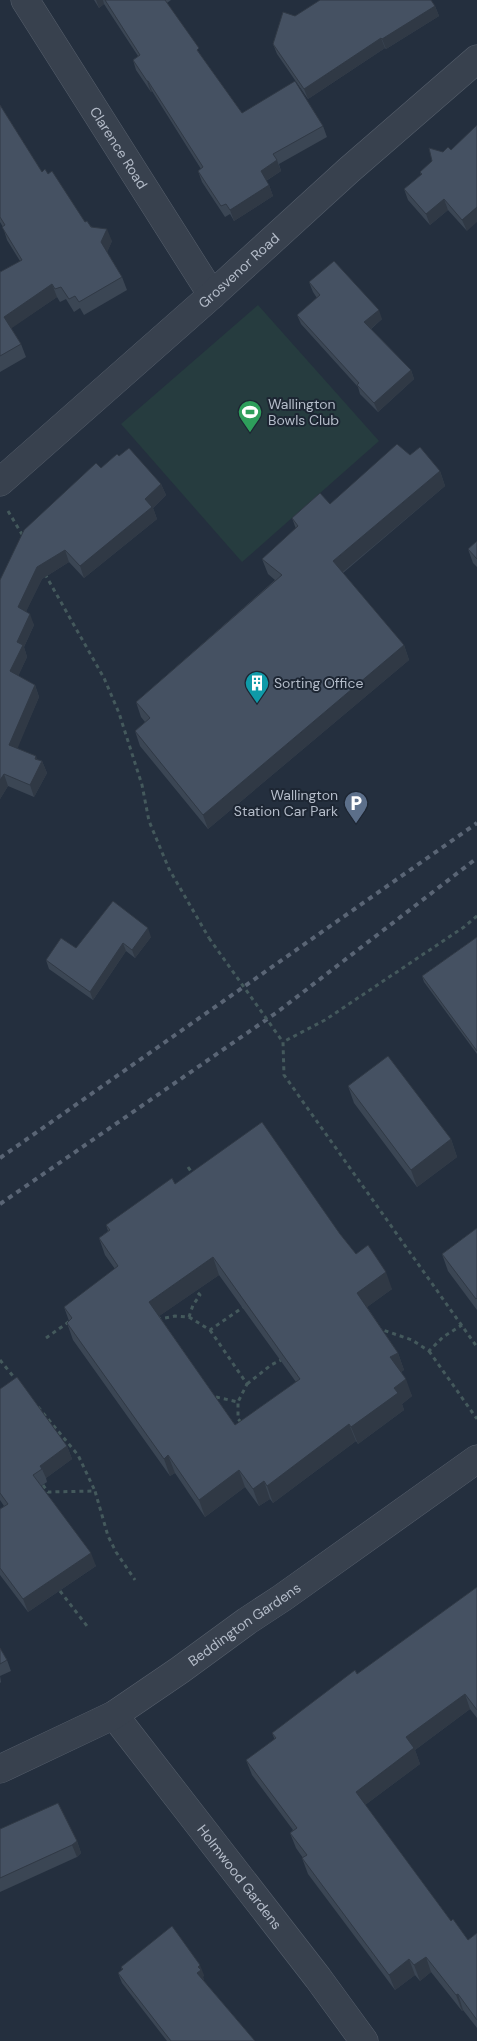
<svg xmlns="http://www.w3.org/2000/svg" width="477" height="2041" font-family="'DM Sans',sans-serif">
  <rect width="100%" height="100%" fill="#242f3e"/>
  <path fill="#263c3f" d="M258,305L379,441L242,562L121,424Z"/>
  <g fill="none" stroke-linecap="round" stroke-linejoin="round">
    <g stroke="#565f6c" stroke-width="29">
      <g id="minor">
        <path id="s1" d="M25,0L212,295"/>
        <path id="s2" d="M0,482L212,295L349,170L477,59"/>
        <path id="s3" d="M114,1715L318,1978L364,2041"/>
        <path id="s4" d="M0,1769L114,1715L180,1670L247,1621L282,1598L477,1459"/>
      </g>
    </g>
    <g stroke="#44595c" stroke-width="3" stroke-dasharray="4 4" stroke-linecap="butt">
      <path d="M8,511L23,536"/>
      <path d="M45,574L104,678L119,713L142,785L149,821L169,869L209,938"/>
      <path d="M477,916L464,927L325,1020L283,1042L284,1075L477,1347"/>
      <path d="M188,1167L193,1174"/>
      <path d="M158,1317L160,1319L175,1316L189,1317L193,1305L200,1295L195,1290"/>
      <path d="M189,1317L210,1330L245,1306"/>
      <path d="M377,1328L412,1340L429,1351L443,1337L462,1325"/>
      <path d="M210,1330L247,1384L238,1402"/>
      <path d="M46,1338L70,1321"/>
      <path d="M429,1351L477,1419"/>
      <path d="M0,1360L17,1381"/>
      <path d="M247,1384L271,1365L283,1359"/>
      <path d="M216,1397L238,1402V1419L243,1424"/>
      <path d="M38,1407L78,1455L95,1491"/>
      <path d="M43,1485L48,1492L95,1491L108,1536L116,1552L135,1580"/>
      <path d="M60,1591L87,1626"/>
    </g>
    <use href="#minor" stroke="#38414e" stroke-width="28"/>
    <g stroke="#5a6575" stroke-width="4" stroke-dasharray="5 5" stroke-linecap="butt">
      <path d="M0,1158L477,823"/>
      <path d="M0,1204L276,1013L477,858"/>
    </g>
    <path stroke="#44595c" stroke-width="3" stroke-dasharray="4 4" stroke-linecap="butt" d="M209,938L283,1042"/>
  </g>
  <g fill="#3b4654" fill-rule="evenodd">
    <path d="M94,0H171L167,3L202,57L242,113L323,126L327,137L279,164L281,171L266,181L269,185L273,196L234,221L230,214L225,217L202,182L198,171L201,169L152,91L151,92L136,70L133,60L138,56L104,4L99,8Z"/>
    <path d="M435,6L439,16L386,49L385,48L308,99L277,54L273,44L295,16Z"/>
    <path d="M0,105L42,172L48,174L85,222L112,241L107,252L122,277L127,290L84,315L80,308L74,312L66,299L60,302L57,297L11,328L21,344L26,357L0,372V272L20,261L7,240L3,227L0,222Z"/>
    <path d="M451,150L467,231L448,210L430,225L408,200L404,189L421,175L420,172L443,152Z"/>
    <path d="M309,282L382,319L371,329L411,370L414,379L378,412L360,394L358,387L301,324L297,315L317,298L313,292Z"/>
    <path d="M410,455L440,471L445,486L343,573L404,645L409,660L208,829L140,746L135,731L145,722L141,717L136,702L275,580L268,574L262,559L296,529L292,518L330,504Z"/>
    <path d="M119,456L161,484L166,495L153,508L157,519L84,578L69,562L42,579L26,611L34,625L24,647L27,657L18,676L35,685L39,697L17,748L38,760L42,761L47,773L34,797L8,786L0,799V580L101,468Z"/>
    <path d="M477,541V567L473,563L468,549Z"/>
    <path d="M151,937L135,958L126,951L93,1000L49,969L46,960L76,948Z"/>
    <path d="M477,937V1054L424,982L422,976Z"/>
    <path d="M348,1086L451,1139L457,1157L417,1187L354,1103Z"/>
    <path d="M175,1184L340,1234L356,1254L392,1289L367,1307L398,1353L404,1370L401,1372L412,1396L402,1404L404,1410L358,1444L356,1441L273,1503L270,1499L259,1506L245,1487L205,1517L175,1473L170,1476L73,1340L67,1323L69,1321L64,1307L115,1269L105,1255L99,1238L108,1231L106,1225ZM219,1275L296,1382L235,1425L159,1316Z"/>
    <path d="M477,1228V1310L448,1271L442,1254Z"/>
    <path d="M0,1389L67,1446L72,1459L46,1478L47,1482L41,1486L96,1566L28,1612L0,1575V1509L4,1506L0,1500Z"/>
    <path d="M477,1587V1718L470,1709L415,1750L420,1764L365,1805L451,1921L468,1940L477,1933V2028L463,2010L462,2011L431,1972L420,1981L415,1975L395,1990L308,1874L302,1858H303L296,1848L290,1833L293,1830L252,1775L246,1760L275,1740L272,1733L357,1674Z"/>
    <path d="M0,1648L7,1660L11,1671L0,1676L1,1682L0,1683Z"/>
    <path d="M0,1829L77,1841L81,1853L77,1857L0,1892Z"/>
    <path d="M121,1967L204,1975L203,1977L204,1981L255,2041H167L122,1983L118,1973L122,1970Z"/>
  </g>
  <g fill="#303945">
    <path d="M96,0H103L104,4L99,8Z"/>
    <path d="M435,6L439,16L386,49L382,39Z"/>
    <path d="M381,38L385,48L308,99L304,89Z"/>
    <path d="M147,81H148L152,91L151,92Z"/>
    <path d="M277,160L281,171L264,182L261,171Z"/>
    <path d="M269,185L273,196L234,221L230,210Z"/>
    <path d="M444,199L448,210L430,225L426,214Z"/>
    <path d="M477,207V222L467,231L462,220Z"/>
    <path d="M107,229L112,241L106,255L101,242Z"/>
    <path d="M52,284L57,297L9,330L4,317Z"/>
    <path d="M379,310L382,319L368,331L364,322Z"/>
    <path d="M411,370L414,379L378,412L374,403Z"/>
    <path d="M440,471L445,486L338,576L333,561Z"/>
    <path d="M161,484L166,495L153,508L157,519L84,578L80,566L145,499Z"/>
    <path d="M65,550L69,562L42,579L23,618L18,607L37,567Z"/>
    <path d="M30,614L34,625L24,647L27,657L15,683L10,671L17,642Z"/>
    <path d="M404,645L409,660L208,829L203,815Z"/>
    <path d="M35,685L39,697L14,757L9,745Z"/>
    <path d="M36,756L40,766L42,761L47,773L34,797L30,785Z"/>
    <path d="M4,774L8,786L0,799V780Z"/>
    <path d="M148,928L151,937L135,958L132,950Z"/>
    <path d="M123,943L126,951L93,1000L90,992Z"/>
    <path d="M451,1139L457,1157L417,1187L411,1170Z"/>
    <path d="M213,1257L219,1275L155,1319L149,1302Z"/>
    <path d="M386,1272L392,1289L363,1310L357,1293Z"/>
    <path d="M398,1353L404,1370L397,1374L390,1357Z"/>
    <path d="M406,1379L412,1396L402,1404L404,1410L358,1444L351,1427L394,1388Z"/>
    <path d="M349,1424L356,1441L273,1503L267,1486Z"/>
    <path d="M67,1446L72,1459L46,1478L42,1469L40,1466Z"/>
    <path d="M168,1455L175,1473L170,1476L164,1459Z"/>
    <path d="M239,1470L245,1487L205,1517L199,1500Z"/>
    <path d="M264,1481L270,1499L259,1506L253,1489Z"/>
    <path d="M91,1553L96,1566L28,1612L23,1599Z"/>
    <path d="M465,1694L470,1709L415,1750L420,1764L361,1808L356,1792L406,1737Z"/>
    <path d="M77,1841L81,1853L77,1857L72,1845Z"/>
    <path d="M426,1957L431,1972L420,1981L414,1965Z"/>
    <path d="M409,1959L415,1975L395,1990L389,1975Z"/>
    <path d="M200,1965L204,1975L203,1977L204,1981L201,1983L197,1973L198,1967Z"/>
    <path d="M458,1994L463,2010L462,2011L456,1995Z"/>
  </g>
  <g fill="#455162" stroke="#303945" fill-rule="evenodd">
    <path d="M105,0H165L199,48L197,50L242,113L295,81L323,126L273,154L277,160L261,171L269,185L230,210L226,204L221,206L198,171L203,167L148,81H147L133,60L140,55Z"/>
    <path d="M320,0H431L435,6L382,39L381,38L304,89L273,44L283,12L295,16Z"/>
    <path d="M0,105L42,172L45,169L48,174L52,171L85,222L87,221L91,227L107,229L101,242L122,277L79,302L75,296L69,299L61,287L55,289L52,284L4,317L21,344L0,356V272L22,260L2,227L5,225L0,217Z"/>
    <path d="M477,125V207L462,220L444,199L426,214L404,189L422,174L420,172L432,161L429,148L443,152L448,147L451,150Z"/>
    <path d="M334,261L379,310L364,322L411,370L374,403L357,385L359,383L297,315L320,295L309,282Z"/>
    <path d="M397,444L410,455L420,447L440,471L333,561L404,645L203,815L135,731L150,718L136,702L282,575L262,559L298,526L292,518L320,493L330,504Z"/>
    <path d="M129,448L161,484L145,499L152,507L80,566L65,550L37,567L18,607L30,614L17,642L23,645L10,671L35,685L9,745L36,756L35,759L42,761L30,785L4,774L0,780V580L24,530L96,463L101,468L117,454L119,456Z"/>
    <path d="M477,541V559L468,549Z"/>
    <path d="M113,901L148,928L132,950L123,943L90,992L46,960L61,938L76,948Z"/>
    <path d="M477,937V1051L422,976Z"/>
    <path d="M388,1056L451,1139L411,1170L348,1086Z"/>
    <path d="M262,1122L340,1234L356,1254L368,1245L386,1272L357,1293L398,1353L390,1357L406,1379L394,1388L398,1393L351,1427L349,1424L267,1486L264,1481L253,1489L239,1470L199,1500L168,1455L164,1459L67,1323L72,1318L64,1307L118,1266L99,1238L110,1230L106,1225L172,1178L175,1184ZM213,1257L300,1379L235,1425L149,1302Z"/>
    <path d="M477,1228V1298L476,1299L442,1254Z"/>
    <path d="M17,1377L67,1446L40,1466L42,1469L33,1475L91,1553L23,1599L0,1568V1509L8,1504L0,1493V1389Z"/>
    <path d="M477,1587V1710L465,1694L406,1737L414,1748L356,1792L451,1921L453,1919L468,1940L477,1933V2020L458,1994L456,1995L426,1957L414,1965L409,1959L389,1975L302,1858L307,1855L290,1833L297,1828L246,1760L276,1738L272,1733L355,1670L357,1674Z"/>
    <path d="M0,1648L7,1660L0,1664Z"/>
    <path d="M58,1803L77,1841L72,1845L0,1878V1829Z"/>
    <path d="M172,1926L200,1965L198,1967L201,1970L197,1973L255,2041H171L118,1973L123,1969L121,1967Z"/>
  </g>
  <defs>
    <g id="stadium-pin" transform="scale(1.25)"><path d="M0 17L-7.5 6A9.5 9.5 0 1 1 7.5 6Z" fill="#2e9e5b" stroke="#1d2633"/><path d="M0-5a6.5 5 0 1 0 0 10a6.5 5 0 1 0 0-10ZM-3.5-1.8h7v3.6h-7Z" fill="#fff"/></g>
    <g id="building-pin" transform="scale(1.25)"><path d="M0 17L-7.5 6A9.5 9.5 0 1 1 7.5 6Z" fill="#0f9aa8" stroke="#1d2633"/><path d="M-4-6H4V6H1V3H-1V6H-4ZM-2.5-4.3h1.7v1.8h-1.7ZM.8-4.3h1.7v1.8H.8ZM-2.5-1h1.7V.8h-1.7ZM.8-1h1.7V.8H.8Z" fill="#fff"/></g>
    <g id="parking-pin" transform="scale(1.25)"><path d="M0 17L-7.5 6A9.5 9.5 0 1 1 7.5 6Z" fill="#5c6f8a" stroke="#1d2633"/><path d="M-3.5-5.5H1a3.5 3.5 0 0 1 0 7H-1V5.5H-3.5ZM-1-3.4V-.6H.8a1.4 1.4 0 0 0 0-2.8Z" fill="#fff"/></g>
  </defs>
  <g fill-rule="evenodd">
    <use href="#stadium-pin" x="250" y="412"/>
    <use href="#building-pin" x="257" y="683"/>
    <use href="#parking-pin" x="356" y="803"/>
  </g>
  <g text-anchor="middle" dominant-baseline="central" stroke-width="4" stroke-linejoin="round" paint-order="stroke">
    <g font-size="14" fill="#b4bcc9" stroke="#1d2633">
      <text stroke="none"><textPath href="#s1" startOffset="175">Clarence Road</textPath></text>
      <text stroke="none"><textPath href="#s2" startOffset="319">Grosvenor Road</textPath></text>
      <text stroke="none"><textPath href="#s4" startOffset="285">Beddington Gardens</textPath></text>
      <text stroke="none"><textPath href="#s3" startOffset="205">Holmwood Gardens</textPath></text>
    </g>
    <g font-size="14" fill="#b4bcc9" stroke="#1d2633" text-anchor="start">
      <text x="268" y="404">Wallington<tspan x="268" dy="16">Bowls Club</tspan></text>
      <text x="274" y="683">Sorting Office</text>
      <text x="338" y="795" text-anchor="end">Wallington<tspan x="338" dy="16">Station Car Park</tspan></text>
    </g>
  </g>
</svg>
